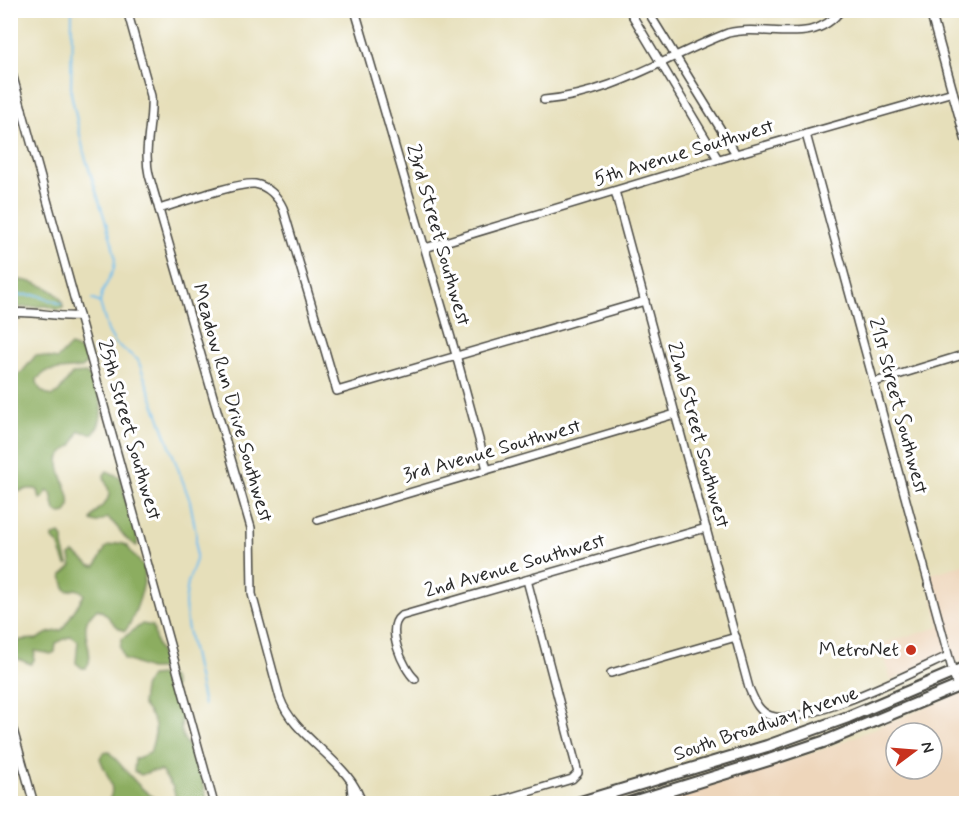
<svg xmlns="http://www.w3.org/2000/svg" width="977" height="814" font-family="Mynerve,sans-serif">
  <rect width="100%" height="100%" fill="#fff"/>
  <filter id="ink" filterUnits="userSpaceOnUse"><feTurbulence type="fractalNoise" baseFrequency=".0167" numOctaves="2"/><feDisplacementMap in="SourceGraphic" scale="12" xChannelSelector="R" yChannelSelector="G"/><feConvolveMatrix kernelMatrix="1 2 1 2 8 2 1 2 1" color-interpolation-filters="sRGB"/></filter>
  <filter id="wash" filterUnits="userSpaceOnUse"><feTurbulence type="fractalNoise" baseFrequency=".008" numOctaves="4" result="noise"/><feDisplacementMap in="SourceGraphic" scale="24" xChannelSelector="R" yChannelSelector="G"/><feGaussianBlur stdDeviation="1.35" result="paint"/><feColorMatrix in="noise" values="0 0 0 0 0 0 0 0 0 0 0 0 0 0 0 0 0 1.4 0 .05"/><feComposite in="paint" operator="in"/></filter>
  <g filter="url(#wash)">
    <rect width="100%" height="100%" fill="#e6dfba"/>
    <g fill="#eed6bb" fill-rule="evenodd">
      <path d="M966,564V658L951,665L949,657L891,681L881,644L940,627L927,575Z"/>
      <path d="M966,691V803H660L667,799L786,762L835,745ZM896,733H932V769H896Z"/>
    </g>
    <g fill="#8cad61" stroke="#5c6c46" stroke-width="1.5">
      <path d="M21,280C35,282 63,290 63,308L58,310L47,306L11,308V281Z"/>
      <path d="M70,346C79,348 85,353 88,361L82,368L47,371L37,379C37,390 44,393 52,396L58,393L72,374L86,373C102,387 107,418 93,434L79,431C77,435 75,441 73,444C67,451 59,452 59,462C58,478 77,498 66,513L61,514L55,511L51,493L47,491L43,498L40,499L38,490C28,486 20,492 11,494L10,381L22,372L36,355L57,359Z"/>
      <path d="M107,471L120,477C125,489 125,502 129,514C132,524 139,534 137,546C122,540 119,524 107,518L96,523L91,521C93,509 109,506 109,493C109,487 104,481 104,475Z"/>
      <path d="M60,534L63,538V546L68,564L66,565L58,544L53,539V536Z"/>
      <path d="M118,543C126,543 128,547 132,553C136,558 142,563 144,568C148,580 133,622 125,631C112,627 110,614 98,609C71,625 99,652 86,668H82L76,663L78,641L71,636L56,643L55,652L51,654L35,651L34,660L31,664L15,658L13,652L20,640L37,639L48,633L62,630L84,595L81,591L76,589L68,591L65,589L62,575L72,566L70,556L74,553L91,566H96L106,547Z"/>
      <path d="M142,624L153,626C155,632 154,636 156,641C159,653 166,657 160,669H149L124,659L120,647L122,639Z"/>
      <path d="M162,675L171,677L174,684L172,694C193,713 175,718 183,737C185,743 190,747 193,753C201,768 204,787 208,803H177L173,787L161,771H152L141,775L134,771L135,759L150,753C157,728 160,726 142,704L144,688L150,676Z"/>
      <path d="M109,752C127,770 141,795 166,803H106C120,790 105,774 100,758L103,753Z"/>
    </g>
    <g fill="none" stroke-linecap="round" stroke-linejoin="round">
      <g stroke="#74bfed" stroke-width="2">
        <path d="M72,10L71,93L84,153L112,242L115,257L114,269L102,293L100,303L108,331L115,343L138,360L190,501L196,533V560L188,582L185,603L187,625L204,705"/>
        <path d="M10,295H37L61,304"/>
        <path d="M92,299L100,303"/>
      </g>
    </g>
  </g>
  <g filter="url(#ink)">
    <g fill="none" stroke-linecap="round" stroke-linejoin="round">
      <g stroke="#474640" stroke-width="10">
        <g id="minor">
          <path d="M127,10L151,96C153,122 143,149 149,175L251,528L252,594L280,698C294,739 351,761 362,804"/>
          <path d="M355,10L456,355L487,469"/>
          <path d="M629,10L718,159"/>
          <path d="M647,10L736,154"/>
          <path d="M10,66L214,804"/>
          <path d="M544,100C614,94 665,57 728,33C767,23 813,48 841,10"/>
          <path d="M10,113L22,109"/>
          <path d="M806,134L957,687"/>
          <path d="M615,191L749,688C754,699 758,712 771,716C802,728 915,671 948,656"/>
          <path d="M159,209C180,203 237,182 255,184C268,186 278,197 283,208L337,391L645,301"/>
          <path d="M425,248L736,154L953,92"/>
          <path d="M10,313C34,310 56,318 79,316"/>
          <path d="M875,382L966,354"/>
          <path d="M318,520L675,414"/>
          <path d="M611,673L736,637"/>
          <path d="M415,679C403,668 385,628 401,616L706,528"/>
          <path d="M10,719L34,804"/>
          <path d="M351,785L353,804"/>
          <path d="M488,804L572,779L578,773L527,580"/>
        </g>
      </g>
      <g stroke="#474640" stroke-width="11">
        <path id="tertiary" d="M930,10L966,140"/>
      </g>
      <g stroke="#474640" stroke-width="14">
        <g id="primary">
          <path d="M574,804L767,746L848,717L966,667"/>
          <path d="M626,804L769,760L826,741L966,683"/>
        </g>
      </g>
      <use href="#minor" stroke="#fff" stroke-width="7"/>
      <use href="#tertiary" stroke="#fff" stroke-width="8"/>
      <use href="#primary" stroke="#fff" stroke-width="10"/>
    </g>
  </g>
  <circle fill="#c8321e" stroke="#fff" stroke-width="2" cx="911" cy="650" r="6"/>
  <g text-anchor="middle" dominant-baseline="central" stroke-width="6" stroke-linejoin="round" paint-order="stroke">
    <g font-size="20" fill="#2b2b2b" stroke="#fff">
      <text transform="translate(684 153) rotate(-17)">5th Avenue Southwest</text>
      <text transform="translate(438 235) rotate(74)">23rd Street Southwest</text>
      <text transform="translate(232 403) rotate(74)">Meadow Run Drive Southwest</text>
      <text transform="translate(898 406) rotate(75)">21st Street Southwest</text>
      <text transform="translate(129 430) rotate(74)">25th Street Southwest</text>
      <text transform="translate(698 435) rotate(75)">22nd Street Southwest</text>
      <text transform="translate(492 451) rotate(-16)">3rd Avenue Southwest</text>
      <text transform="translate(515 566) rotate(-16)">2nd Avenue Southwest</text>
      <text transform="translate(766 724) rotate(-19)">South Broadway Avenue</text>
    </g>
    <g font-size="20" fill="#2b2b2b" stroke="#fff" text-anchor="end">
      <text x="899" y="650">MetroNet</text>
    </g>
  </g>
  <rect width="977" height="814" fill="none" stroke="#fff" stroke-width="36"/>
  <g transform="translate(914 751) rotate(74)"><circle r="28" fill="#ffffff" stroke="#aaaaaa" stroke-width="1.5"/>
  <path d="M0-4.5L10 22L0 15L-10 22Z" fill="#c8321e"/>
  <text y="-9" font-size="16" font-weight="bold" text-anchor="middle" fill="#2b2b2b">N</text>
  </g>
</svg>
